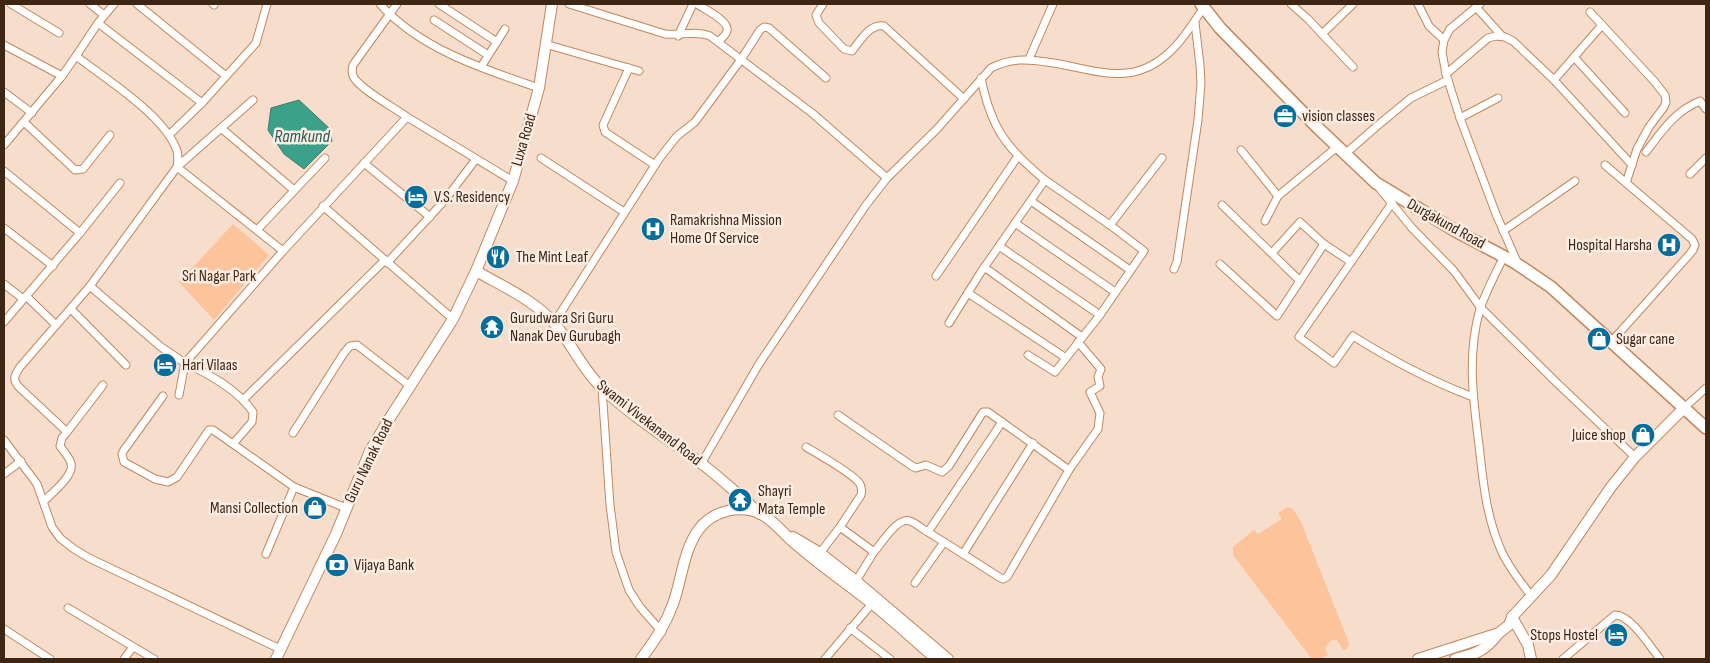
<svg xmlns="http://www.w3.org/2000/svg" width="1710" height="663" font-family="'Sofia Sans Condensed',sans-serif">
  <rect width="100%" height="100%" fill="#f7ddcb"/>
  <g fill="#fdc39a">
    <path d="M233,224L269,255L214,320L179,282Z"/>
    <path d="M1288,507L1293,509L1301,522L1349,643L1347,649L1343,650L1337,640C1331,639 1327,644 1325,649L1328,655L1322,658H1311L1233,555V547L1254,530L1258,534L1282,519L1278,513Z"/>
  </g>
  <path fill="#3ca18b" stroke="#3d7c67" d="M299,100L330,129L332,141L304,169L284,154L268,130L271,108Z"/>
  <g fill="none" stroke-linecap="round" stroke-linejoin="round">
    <g stroke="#c2875c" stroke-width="9">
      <g id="street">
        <path d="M11,4L59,33"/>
        <path d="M90,4L104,15"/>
        <path d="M137,4L226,76"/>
        <path d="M213,4L214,5"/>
        <path d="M380,4C420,49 483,69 539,88"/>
        <path d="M397,4L353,65C352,69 352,73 353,76C359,89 395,108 407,117"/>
        <path d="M439,4L497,42"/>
        <path d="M569,4L665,34C679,36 696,30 710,36L812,113L887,178"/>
        <path d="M697,4C704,9 730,21 727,31C726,35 722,38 719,41"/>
        <path d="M823,4L816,15L819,23L844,49L852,51C860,41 870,23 884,26L964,99"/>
        <path d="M1291,4L1308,19L1353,67"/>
        <path d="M1418,4L1429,26L1444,40"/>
        <path d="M1480,4L1450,29L1444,40L1442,52L1446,74L1460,118L1496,214L1518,264"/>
        <path d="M1476,7L1502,36"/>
        <path d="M1590,12L1654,81L1665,95L1666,102L1664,107L1649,127L1637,149L1626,183"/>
        <path d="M434,20L488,55"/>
        <path d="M98,23L202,103"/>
        <path d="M1322,34L1353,4"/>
        <path d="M678,36L693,4"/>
        <path d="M545,44L639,71"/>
        <path d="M4,45L62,76"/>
        <path d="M76,56L98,23L114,4"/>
        <path d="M1574,57L1625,113"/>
        <path d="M1029,59L1053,4"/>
        <path d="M481,67L505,29"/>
        <path d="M629,68L603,125L605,132L655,165"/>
        <path d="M1446,74L1488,38L1496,36L1505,37L1513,41L1554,80L1632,165"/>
        <path d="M1554,80L1602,25"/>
        <path d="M4,92L32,113"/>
        <path d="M1460,118L1498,98"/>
        <path d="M24,122L75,170L83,169L110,135"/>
        <path d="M221,128L294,190"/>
        <path d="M169,135L202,103L256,43L267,4"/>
        <path d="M4,145L62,76L76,56C106,79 161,113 176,148C179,154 178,160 177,167L90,286L20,367C14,376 12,380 20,388L67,432L103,385"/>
        <path d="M1241,150L1278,196L1337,147"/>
        <path d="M1646,152C1662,131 1675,111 1700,101L1706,109"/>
        <path d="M1345,154L1377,126L1411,98L1448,80"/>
        <path d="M541,158L624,212"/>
        <path d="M364,163L430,217"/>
        <path d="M1605,165L1692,239L1695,245L1693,250L1689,255L1612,341"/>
        <path d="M4,171L80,233L4,322"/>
        <path d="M1690,174L1706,158"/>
        <path d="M1380,189L1412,228L1454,271L1481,308L1557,383L1635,457"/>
        <path d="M1031,201L1130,270"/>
        <path d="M1392,203L1299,337L1334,363L1353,336C1391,360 1431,381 1473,397"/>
        <path d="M1222,205L1300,281"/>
        <path d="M323,206L453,319"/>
        <path d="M1265,221L1278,196"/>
        <path d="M1015,223L1115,292"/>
        <path d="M1110,225L1162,158"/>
        <path d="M4,228L53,266"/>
        <path d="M257,230L325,158"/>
        <path d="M1503,231L1575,181"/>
        <path d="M80,233L120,183"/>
        <path d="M999,246L1100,315"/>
        <path d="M283,251L407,117L513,181"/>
        <path d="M1272,253L1300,222L1324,244"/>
        <path d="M1504,256C1496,273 1486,291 1480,309C1467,354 1473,399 1479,445C1483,481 1486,516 1501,550C1508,567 1521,582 1532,597"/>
        <path d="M387,263L445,200L476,159"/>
        <path d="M1220,264L1277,316L1324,244L1351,262"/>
        <path d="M984,267L1082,337"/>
        <path d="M1174,269L1177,262L1198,120L1201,83L1200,65L1195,23"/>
        <path d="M936,276L1018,156"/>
        <path d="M4,284L23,299"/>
        <path d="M90,286L161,347L185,363L283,251L177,167L253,100"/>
        <path d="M968,293L1066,358"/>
        <path d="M26,296L56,325"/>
        <path d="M71,309L126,365"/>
        <path d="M554,323L659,159L677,136L695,122L742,58L760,30L764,27L769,28L826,78"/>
        <path d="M949,323L981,272L1045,180C1006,148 991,128 981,78"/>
        <path d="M1028,355L1055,372L1100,315L1144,251L1110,225L1045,180"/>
        <path d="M602,388L610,505L616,552L629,590L640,607L662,632"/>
        <path d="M179,395L185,363C209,374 237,389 253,412L252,422L233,444L294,487L346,508"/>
        <path d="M163,396L124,450L122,454L124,462L155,479L168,482L177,477L209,430H213L233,444"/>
        <path d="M243,400L385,260"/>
        <path d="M1685,407L1706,388"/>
        <path d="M838,415L912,466L916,468L926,465L942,472L949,466L983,412H988L1002,422"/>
        <path d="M293,433L344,353L350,346L357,345L410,386"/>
        <path d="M4,440L37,484L52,527L60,538L74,549L89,558L280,649"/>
        <path d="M806,447C818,454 854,474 860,484C862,488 862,491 861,495L840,527"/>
        <path d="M701,464L759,364L866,205L887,178L937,129L991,68C1010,58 1027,59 1047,62C1072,65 1102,76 1127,73C1165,69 1187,34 1205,5"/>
        <path d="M1069,470L1098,429L1100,413L1090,392L1100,386L1098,377L1101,369L1078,342"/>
        <path d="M4,474L21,461"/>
        <path d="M44,501C52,493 75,475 71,463C69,457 64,452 60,446L62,438L67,432"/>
        <path d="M928,532L963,554L1033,443"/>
        <path d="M820,553L840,527L874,552C882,543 897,517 910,521C916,523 922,529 928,532L1002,422L1069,470L1007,577L1003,579L999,577L963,554"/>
        <path d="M266,554L294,487"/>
        <path d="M856,581L874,552"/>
        <path d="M915,583L944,542"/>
        <path d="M68,608L154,659"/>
        <path d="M850,628L890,659"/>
        <path d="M4,629L50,659"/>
        <path d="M124,659L133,647"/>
        <path d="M825,659L875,600"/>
        <path d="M1563,659L1615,615C1630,614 1651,648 1660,659"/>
      </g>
    </g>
    <g stroke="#c2875c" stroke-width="12">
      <g id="secondary">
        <path d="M476,271C504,287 534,300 555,324C572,344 582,369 602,388C633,417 668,439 702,464C722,479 741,497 760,514"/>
        <path d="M793,537L820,553L856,581L948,659"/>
        <path d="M1512,617L1528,645L1531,659"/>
        <path d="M276,659L336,534L370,451L386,424L453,319L476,271L513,181L539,88L552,4"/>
        <path d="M641,659C655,640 665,626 673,604C682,579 683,551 699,529C713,511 739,504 761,514C776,522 785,536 798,546C821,566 846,583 870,602C893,620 914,640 936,659"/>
        <path d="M1418,659L1499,633L1509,625L1512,617L1551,575L1611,487L1635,457L1685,407"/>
        <path d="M1455,659C1476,654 1485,651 1498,634"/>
      </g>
    </g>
    <g stroke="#c2875c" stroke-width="14">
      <path id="primary" d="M1201,4L1220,28L1318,128L1376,183L1454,230L1514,262L1551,287L1706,428"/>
    </g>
    <use href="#street" stroke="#fff" stroke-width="7"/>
    <use href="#secondary" stroke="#fff" stroke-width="10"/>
    <use href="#primary" stroke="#fff" stroke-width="11"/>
  </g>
  <defs>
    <g id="office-disc" transform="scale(1.25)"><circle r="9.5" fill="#076e9b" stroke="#fbede4"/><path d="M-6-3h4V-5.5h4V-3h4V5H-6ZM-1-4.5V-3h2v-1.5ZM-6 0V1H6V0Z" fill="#fff"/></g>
    <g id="hotel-disc" transform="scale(1.25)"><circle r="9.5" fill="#076e9b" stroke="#fbede4"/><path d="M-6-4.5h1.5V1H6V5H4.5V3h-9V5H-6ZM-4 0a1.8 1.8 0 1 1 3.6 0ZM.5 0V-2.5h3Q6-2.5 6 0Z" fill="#fff"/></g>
    <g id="hospital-disc" transform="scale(1.25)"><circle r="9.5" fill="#076e9b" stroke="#fbede4"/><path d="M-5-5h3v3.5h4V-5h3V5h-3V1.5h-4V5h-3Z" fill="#fff"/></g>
    <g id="restaurant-disc" transform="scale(1.25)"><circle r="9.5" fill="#076e9b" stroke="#fbede4"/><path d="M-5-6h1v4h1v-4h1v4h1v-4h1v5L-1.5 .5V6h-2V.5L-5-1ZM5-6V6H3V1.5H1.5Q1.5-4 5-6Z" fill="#fff"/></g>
    <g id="temple-disc" transform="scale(1.25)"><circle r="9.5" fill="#076e9b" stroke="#fbede4"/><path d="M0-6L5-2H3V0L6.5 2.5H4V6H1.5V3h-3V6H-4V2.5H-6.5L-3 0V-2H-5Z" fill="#fff"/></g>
    <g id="shop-disc" transform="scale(1.25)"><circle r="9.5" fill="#076e9b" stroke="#fbede4"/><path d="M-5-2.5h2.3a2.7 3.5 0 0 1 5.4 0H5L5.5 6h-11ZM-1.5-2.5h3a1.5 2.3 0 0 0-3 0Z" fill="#fff"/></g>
    <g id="bank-disc" transform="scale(1.25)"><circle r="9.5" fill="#076e9b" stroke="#fbede4"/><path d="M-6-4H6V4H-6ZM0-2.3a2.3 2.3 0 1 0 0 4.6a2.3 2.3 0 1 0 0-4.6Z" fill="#fff"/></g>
  </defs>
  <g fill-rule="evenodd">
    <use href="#office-disc" x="1285" y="116"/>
    <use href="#hotel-disc" x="416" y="197"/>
    <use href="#hospital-disc" x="653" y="229"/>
    <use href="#hospital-disc" x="1669" y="245"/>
    <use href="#restaurant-disc" x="498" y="257"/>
    <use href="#temple-disc" x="492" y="327"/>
    <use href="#shop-disc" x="1599" y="339"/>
    <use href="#hotel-disc" x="165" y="365"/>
    <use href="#shop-disc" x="1643" y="435"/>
    <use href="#temple-disc" x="740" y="500"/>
    <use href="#shop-disc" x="315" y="508"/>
    <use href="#bank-disc" x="337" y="565"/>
    <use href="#hotel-disc" x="1616" y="635"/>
  </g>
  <g text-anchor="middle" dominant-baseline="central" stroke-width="5" stroke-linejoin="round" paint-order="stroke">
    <g font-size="16" fill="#3e2614" stroke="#fbede4" text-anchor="start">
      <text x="1302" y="116">vision classes</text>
      <text x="434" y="197">V.S. Residency</text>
      <text x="670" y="220">Ramakrishna Mission<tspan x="670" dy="18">Home Of Service</tspan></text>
      <text x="1652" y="245" text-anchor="end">Hospital Harsha</text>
      <text x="516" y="257">The Mint Leaf</text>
      <text x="510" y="318">Gurudwara Sri Guru<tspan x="510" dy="18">Nanak Dev Gurubagh</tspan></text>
      <text x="1616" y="339">Sugar cane</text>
      <text x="182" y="365">Hari Vilaas</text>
      <text x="1626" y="435" text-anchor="end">Juice shop</text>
      <text x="758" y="491">Shayri<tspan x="758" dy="18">Mata Temple</tspan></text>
      <text x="298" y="508" text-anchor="end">Mansi Collection</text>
      <text x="354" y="565">Vijaya Bank</text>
      <text x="1598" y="635" text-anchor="end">Stops Hostel</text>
    </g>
    <g font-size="16" fill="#3e2614" stroke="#fbede4">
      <text transform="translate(524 140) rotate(-74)">Luxa Road</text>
      <text transform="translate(1446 224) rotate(29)">Durgakund Road</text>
      <text transform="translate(649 423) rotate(38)">Swami Vivekanand Road</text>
      <text transform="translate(369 461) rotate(-64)">Guru Nanak Road</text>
    </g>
    <g font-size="16" fill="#4a290f" stroke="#fbede4">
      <text x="219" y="276">Sri Nagar Park</text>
    </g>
    <g font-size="18" font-style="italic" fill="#285e52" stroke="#fbede4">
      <text x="302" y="136">Ramkund</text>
    </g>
  </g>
  <rect width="1710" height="663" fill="none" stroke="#3e2614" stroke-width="10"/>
</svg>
